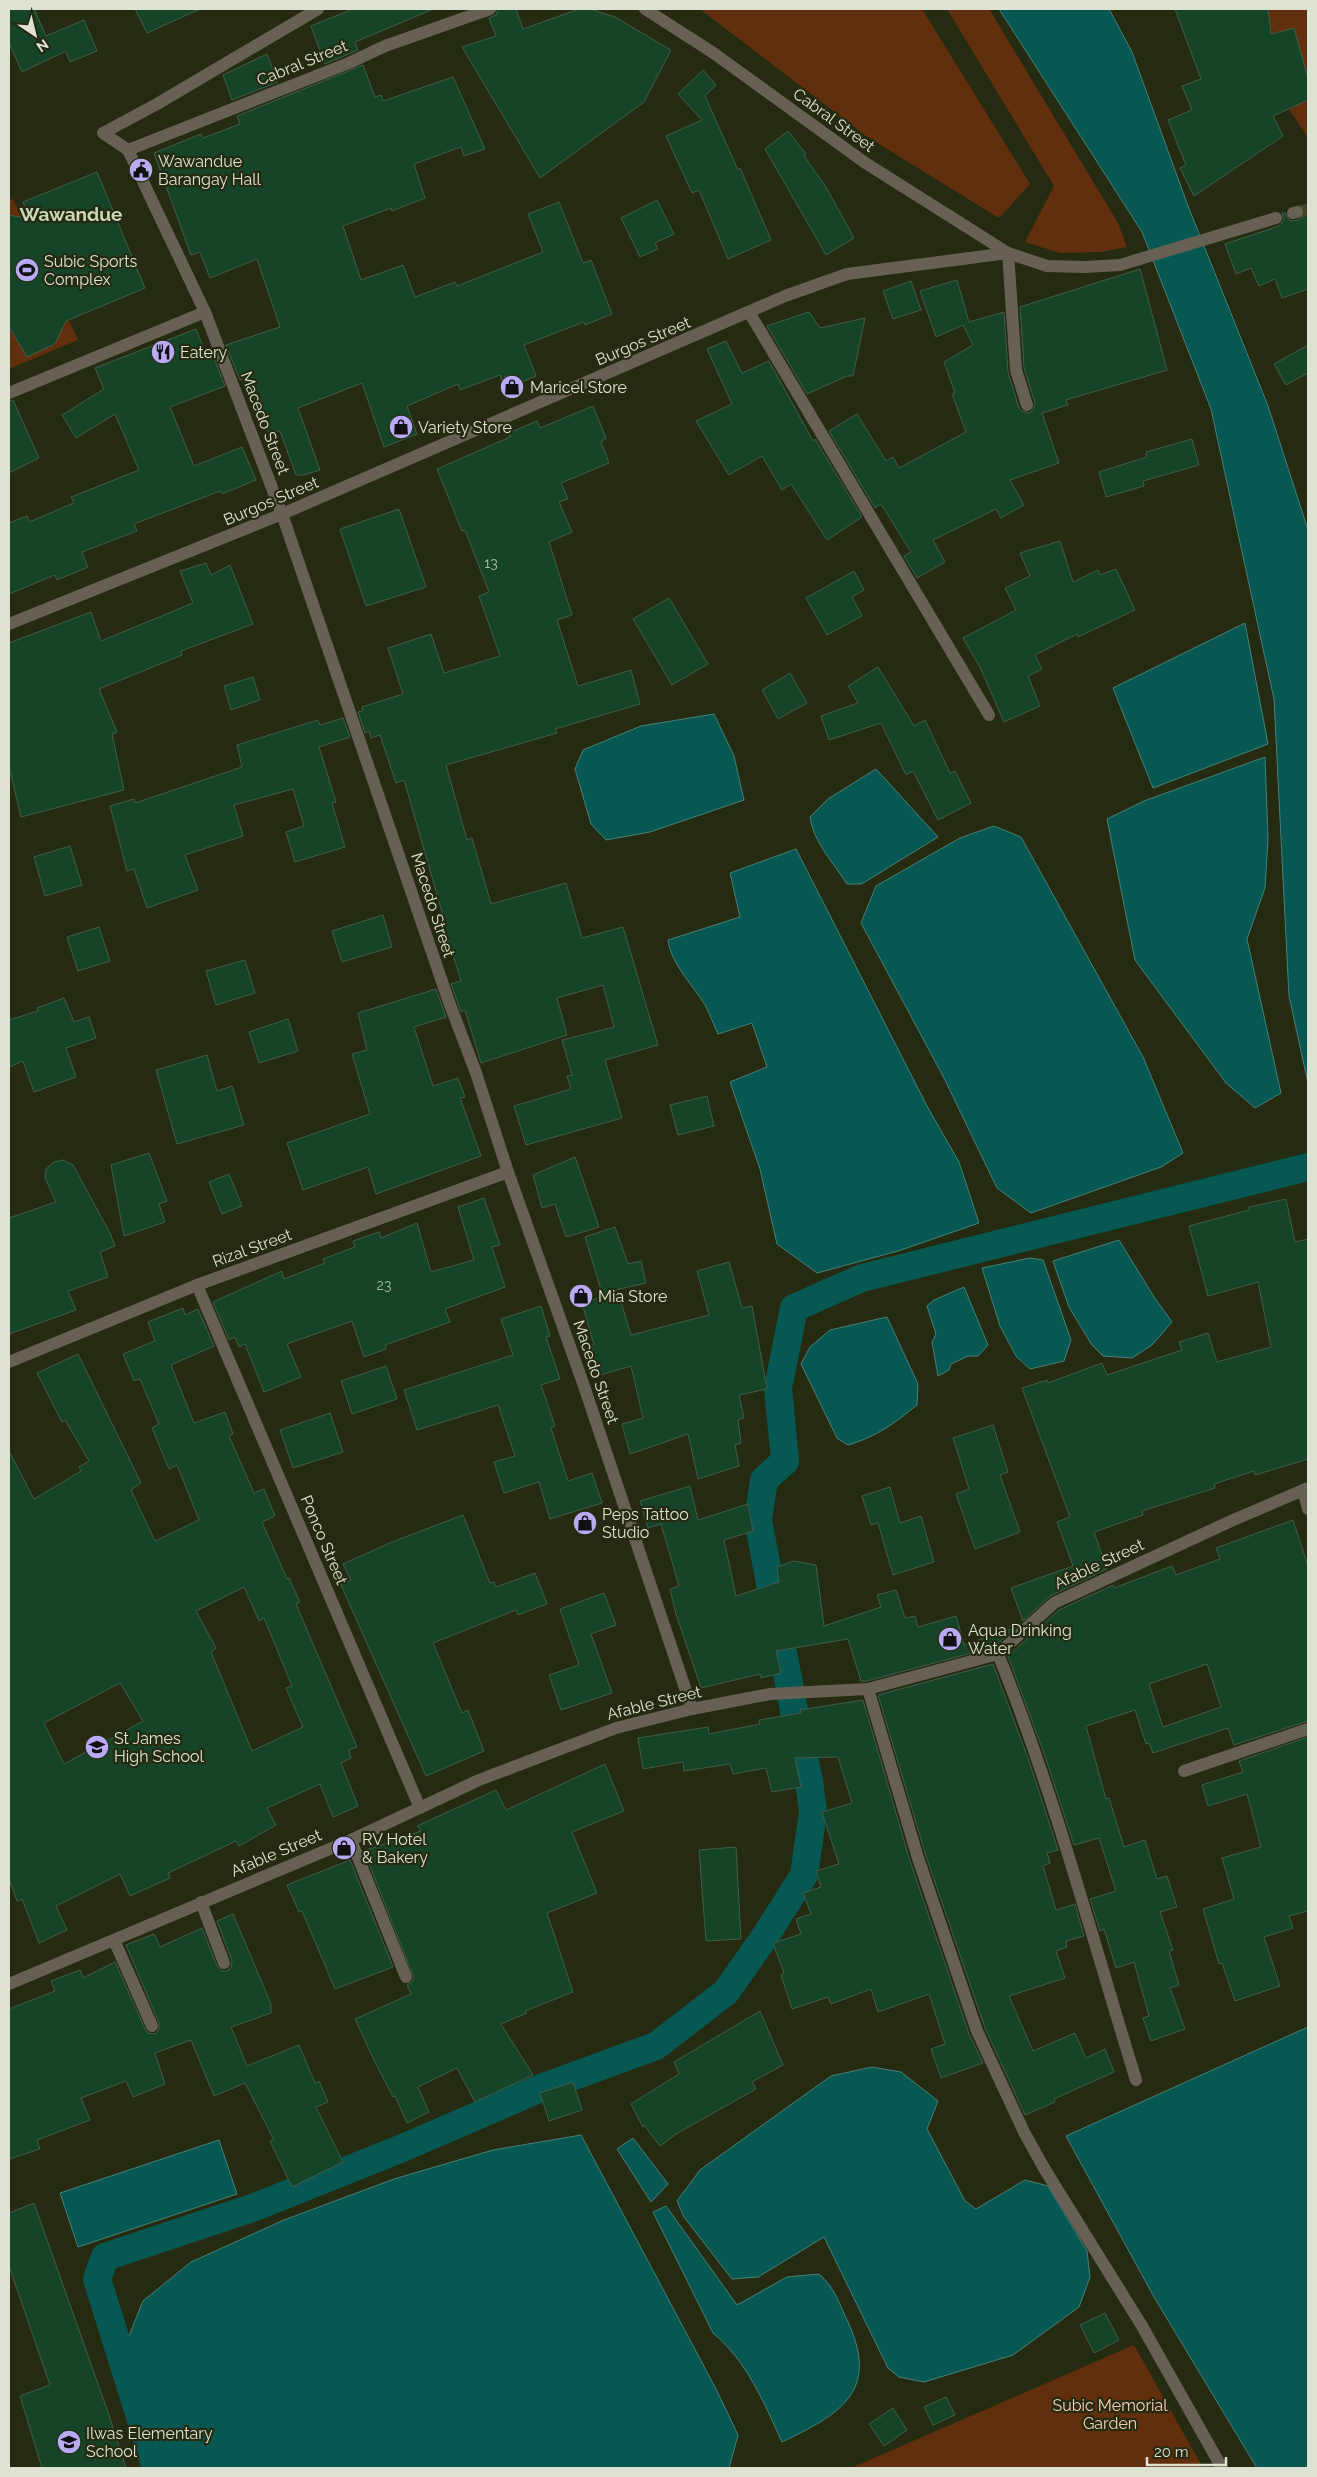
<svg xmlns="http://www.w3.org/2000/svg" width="1317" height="2477" font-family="Raleway,sans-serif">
  <rect width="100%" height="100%" fill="#252b10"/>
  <g fill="#622f0e">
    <path d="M700,9H922L1030,184L999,218L866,136Z"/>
    <path d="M947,9H989L1118,223L1127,247L1101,252L1060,253L1025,242L1054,186Z"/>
    <path d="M1230,9H1308V138L1287,106Z"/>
    <path d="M13,199L78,340L9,369V200Z"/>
    <path d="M1134,2345L1203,2468H851Z"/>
  </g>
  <g fill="#075753" stroke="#488179">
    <path d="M999,9H1109L1132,52L1188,206L1268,406L1308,530V1083L1289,996L1274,699L1211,409L1142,232Z"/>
    <path d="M1245,623L1268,744L1153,788L1113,688Z"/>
    <path d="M714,714L734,756L744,800L650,832L606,840L591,824L575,769L583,750L641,726Z"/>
    <path d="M1265,757L1268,839L1265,888L1247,939L1281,1093L1255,1108L1226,1083L1135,960L1107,819L1144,801Z"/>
    <path d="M876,769L938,837L868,880L861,884H847C833,862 814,843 810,817L828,799Z"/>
    <path d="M994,826L1021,837L1143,1057L1183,1153L1161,1167L1031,1213L997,1188L944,1078L861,923L876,886L960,838Z"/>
    <path d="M796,849L928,1108L959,1162L979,1223L898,1251L817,1273L777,1244L760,1169L730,1082L767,1067L752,1023L718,1034C714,1025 710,1015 705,1005C693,985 671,964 668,940L740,917L730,873Z"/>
    <path d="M1119,1240L1154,1297L1172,1322L1152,1345L1132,1358L1103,1356L1092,1345L1069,1307L1053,1261Z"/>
    <path d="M1030,1258L1043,1260L1071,1340L1064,1361L1030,1369L1016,1356L1000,1326L982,1268Z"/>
    <path d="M964,1287L988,1345L978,1356H968L951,1364L949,1370L938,1376L932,1342L936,1334L927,1306L934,1300Z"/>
    <path d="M887,1317L918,1384L917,1405C895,1423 876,1437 848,1445L837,1438L801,1364L810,1347L830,1330Z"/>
    <path d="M1308,2027V2468H1257L1154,2297L1066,2136Z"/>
    <path d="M872,2067L901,2072L938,2101L927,2129L965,2201L976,2209L1025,2180L1048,2186L1087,2251L1090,2277L1079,2307L1013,2355L924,2382L899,2377L888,2368L824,2237L758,2277L732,2279L684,2217L677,2201L700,2170L831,2076Z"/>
    <path d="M581,2135L716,2389L738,2435L729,2468H165L127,2341L143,2301L191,2262L284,2220L394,2179L493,2150Z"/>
    <path d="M633,2138L668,2184L651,2202L617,2149Z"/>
    <path d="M219,2140L237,2194L78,2247L60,2193Z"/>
    <path d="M666,2206L737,2305L787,2277L819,2274C836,2289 838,2302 848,2322C880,2392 840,2414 782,2442C764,2403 747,2361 713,2333L653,2212Z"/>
  </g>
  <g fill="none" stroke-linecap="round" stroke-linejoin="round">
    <path stroke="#075753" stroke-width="28" d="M156,2468L97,2279L105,2257L255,2207L405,2147L541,2088L656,2046L726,1992L766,1935L804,1875L813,1812L809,1781L796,1721L758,1520L764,1480L785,1461L778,1388L794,1308L862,1278L1308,1167"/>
  </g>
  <g fill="#164429" stroke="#425d4b" fill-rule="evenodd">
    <path d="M9,9H34L46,36L84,20L97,51L70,62L66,51L22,72L9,43Z"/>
    <path d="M135,9H200L147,33Z"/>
    <path d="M353,9H431V10L355,42L358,50L325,64L311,26Z"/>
    <path d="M498,9H516L523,29L579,9H590L615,17L671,50L644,102L540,178L462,47L496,36L489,18L496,15Z"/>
    <path d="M1175,9H1268L1271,34L1294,28L1308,78V100L1273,116L1283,136L1194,196L1180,168L1186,165L1168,120L1192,110L1182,86L1201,79Z"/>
    <path d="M267,54L278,82L232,100L223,75Z"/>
    <path d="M363,65L375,97L381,95L383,101L453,77L485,149L464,156L461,147L414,164L425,198L392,211L391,208L343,226L361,280L403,265L415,297L455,282L457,286L543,252L528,214L559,202L583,263L591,260L612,314L585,325L584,322L524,345L536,376L505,389L500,375L460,390L458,384L407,406L417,434L384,447L362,383L298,408L320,470L304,475H296L280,431L269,434L246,378L240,380L226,345L280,327L257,259L210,278L200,252L191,255L154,153L201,134L203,138L240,124L237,116Z"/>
    <path d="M703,70L716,85L705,96L738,170L740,168L771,240L728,259L699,190L692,193L666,136L702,120L678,94Z"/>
    <path d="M788,131L806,154L804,156L826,187L854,238L826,255L765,149Z"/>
    <path d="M97,172L145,288L66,321L55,344L27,357L9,327V215L30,219L23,202Z"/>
    <path d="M657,200L674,234L655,243L658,249L640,257L621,218Z"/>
    <path d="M1308,208V289L1282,298L1275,279L1259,286L1251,268L1236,274L1225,244L1279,226L1284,220L1282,213H1285L1290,221L1299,220L1305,215L1304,209Z"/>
    <path d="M1140,269L1167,370L1066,400L1068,405L1042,413L1059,463L1010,480L1024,505L1001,518L996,509L933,540L945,562L917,578L904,556L911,552L881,504L875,508L829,431L857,414L886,461L893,457L899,468L966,432L952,394L955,393L944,362L973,345L963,325L936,337L920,291L957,280L969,322L1004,312L1008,372L1019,408L1022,411L1029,413L1033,410L1035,403L1024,368L1020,307Z"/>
    <path d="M911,281L921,310L893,319L883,291Z"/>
    <path d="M809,312L820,328L865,318L853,376H847L807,394L767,326Z"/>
    <path d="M196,329L205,352L211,350L225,386L170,407L194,466L242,447L256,480L222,494L220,491L134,524L137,531L82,552L88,567L57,580L55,575L9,594V523L27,516L29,522L74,503L71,497L139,470L115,414L76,438L62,415L104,389L95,368Z"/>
    <path d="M726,341L742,373L769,361L813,441L815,439L862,517L827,540L791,484L782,490L762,456L729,475L696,421L732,404L707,349Z"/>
    <path d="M1308,345V373L1286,385L1274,364Z"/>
    <path d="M13,400L39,458L9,473V401Z"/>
    <path d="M593,406L606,438L601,442L609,463L561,483L568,499L559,502L572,532L549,542L572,615L557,620L578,686L631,670L640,704L555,729L557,733L446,765L467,840L472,838L491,904L566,883L582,938L623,927L658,1045L605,1060L622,1118L526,1145L514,1106L571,1089L567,1076L572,1075L562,1040L614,1027L603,985L557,998L567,1035L481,1063L465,1010L461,1012L451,984L461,981L442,919H444L404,780L396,783L380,735L371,738L369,731L365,733L358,712L363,711L362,707L403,694L388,648L431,634L444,673L500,656L479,596L489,592L465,530L462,531L437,469L510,437L509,433L537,421L540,428Z"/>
    <path d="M1192,439L1199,465L1143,481L1144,486L1106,497L1099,472L1147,457L1146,452Z"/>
    <path d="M399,509L426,587L366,606L340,529Z"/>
    <path d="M1060,541L1073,582L1098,570L1100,575L1116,569L1135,610L1078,637L1077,634L1035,655L1042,669L1028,676L1040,706L1004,722L980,667L963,638L1016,610L1005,588L1030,576L1020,553Z"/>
    <path d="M206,563L211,575L230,565L253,624L181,651L182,655L99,689L117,732L112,734L124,790L21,817L9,766V643L91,612L101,641L193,603L180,571Z"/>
    <path d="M854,571L864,590L852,597L862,616L827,635L806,598Z"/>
    <path d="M669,598L708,664L672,685L633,619Z"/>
    <path d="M878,667L914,726L925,720L950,773L955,771L971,803L938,820L913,771L906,775L881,723L829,740L821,716L858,703L848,686Z"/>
    <path d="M790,673L807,703L778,719L762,690Z"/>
    <path d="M253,677L260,700L231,710L224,686Z"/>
    <path d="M343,718L350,737L319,747L336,802L332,803L345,847L295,862L286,832L304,826L293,789L234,805L243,836L185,855L198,890L147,908L134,869L127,871L110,806L134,799L135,803L242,767L237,745L318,720L320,725Z"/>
    <path d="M70,846L82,885L45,896L34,857Z"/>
    <path d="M383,915L392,947L342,962L332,931Z"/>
    <path d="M99,927L110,961L78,971L67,937Z"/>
    <path d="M245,960L255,993L216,1005L206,971Z"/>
    <path d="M436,989L446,1017L414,1027L433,1086L458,1078L465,1097L460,1098L481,1156L376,1194L368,1167L303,1190L287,1143L370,1114L352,1054L367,1050L358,1013Z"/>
    <path d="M64,998L74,1022L89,1017L96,1038L66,1048L76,1077L34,1092L23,1061L9,1067V1020L38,1011L37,1008Z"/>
    <path d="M288,1019L298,1051L259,1063L249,1032Z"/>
    <path d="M207,1055L217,1091L232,1086L244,1125L177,1144L156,1070Z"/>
    <path d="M707,1096L714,1126L678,1135L670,1105Z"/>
    <path d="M149,1153L167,1201L159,1204L165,1222L124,1236L111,1165Z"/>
    <path d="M575,1157L599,1227L566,1237L555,1204L542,1208L533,1175Z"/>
    <path d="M63,1160L73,1165L110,1233L115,1246L100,1252L108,1277L68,1291L76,1310L9,1334V1218L56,1202L45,1178L46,1169L54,1162Z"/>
    <path d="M229,1174L242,1206L222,1214L209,1182Z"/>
    <path d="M484,1198L500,1245L492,1247L505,1287L445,1309L450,1322L385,1345L386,1349L364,1357L352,1321L287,1344L301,1377L264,1392L245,1344L239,1347L235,1337L229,1340L213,1302L282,1271L284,1279L325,1263L323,1259L355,1247L353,1241L379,1232L381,1238L417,1223L431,1272L474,1260L458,1207Z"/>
    <path d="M1286,1199L1295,1242L1308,1239V1459L1255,1475L1254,1471L1214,1484L1215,1488L1142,1511L1143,1515L1094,1532L1107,1569L1050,1596L1023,1621L1011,1588L1073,1566L1057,1522L1070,1517L1022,1388L1047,1380L1048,1383L1102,1363L1107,1375L1182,1350L1179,1342L1208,1333L1217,1362L1271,1347L1258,1282L1208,1296L1189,1226L1249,1210V1207Z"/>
    <path d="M615,1227L628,1264L641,1261L646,1283L602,1293L585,1237Z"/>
    <path d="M729,1262L742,1308L752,1306L767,1389L739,1395L744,1418L738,1420L741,1443L735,1445L739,1466L698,1479L688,1434L630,1454L622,1424L643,1418L631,1366L600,1375L591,1346L594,1345L582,1303L618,1292L631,1335L709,1315L697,1271Z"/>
    <path d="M541,1306L550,1336L546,1337L560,1379L541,1385L555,1426L551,1428L568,1481L592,1473L602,1503L550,1519L539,1482L504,1493L494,1462L515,1456L498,1405L417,1430L404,1390L513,1355L501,1319Z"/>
    <path d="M183,1308L185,1315L198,1309L214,1346L171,1365L194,1423L225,1412L233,1434L229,1436L254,1493L264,1489L275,1516L262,1522L287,1579L289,1578L300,1602L296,1604L357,1747L349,1750L351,1758L341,1763L358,1806L333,1817L320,1784L267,1808L276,1825L239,1846L236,1841L168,1873L170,1878L130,1896L120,1874L56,1906L67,1930L39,1943L22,1899L17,1901L9,1879V1451L34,1499L81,1471L79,1467L89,1461L65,1420L62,1422L37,1373L78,1354L141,1483L131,1490L155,1541L199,1520L177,1465L169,1469L152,1428L159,1424L140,1379L134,1381L123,1354L155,1341L148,1322ZM244,1587L259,1621L264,1618L292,1686L286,1688L303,1727L252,1751L211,1652L216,1648L196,1611ZM120,1683L143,1721L64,1764L44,1723Z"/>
    <path d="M386,1366L397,1399L352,1414L341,1381Z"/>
    <path d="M330,1413L343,1452L293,1468L280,1430Z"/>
    <path d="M993,1425L1008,1472L1000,1475L1020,1532L975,1549L956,1494L969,1489L953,1438Z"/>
    <path d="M690,1486L698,1520L748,1504L753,1531L724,1540L736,1596L779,1582L777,1567L794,1561L816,1565L824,1626L881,1607L877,1595L896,1590L905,1618L915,1616L918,1627L956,1616L964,1645L1016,1627L994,1647L867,1681H861L848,1639L776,1651L781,1673L761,1678L760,1674L701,1688L676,1614L670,1589L679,1586L661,1524L648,1528L640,1501Z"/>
    <path d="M890,1487L900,1523L921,1516L934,1562L893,1575L878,1523L871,1525L862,1496Z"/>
    <path d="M463,1515L490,1583L494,1582L496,1587L535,1573L547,1604L518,1615L516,1610L433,1643L462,1713L468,1710L484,1751L426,1776L341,1585L351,1580L343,1564L392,1542Z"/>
    <path d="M1293,1520L1308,1566V1721L1234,1745L1228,1728L1153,1753L1149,1743L1146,1744L1135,1710L1086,1726L1106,1799L1109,1798L1124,1847L1145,1840L1157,1879L1167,1876L1177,1907L1160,1912L1173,1950L1169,1951L1179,1985L1170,1988L1185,2029L1151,2041L1143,2018L1149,2016L1134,1962L1116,1968L1104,1929L1100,1931L1090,1899L1116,1891L1099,1838L1074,1845L1045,1756L1008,1656L1059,1610L1113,1585L1114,1588L1172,1566L1176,1575L1220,1559L1216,1548ZM1207,1664L1221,1707L1163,1727L1149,1684Z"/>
    <path d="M604,1593L616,1625L591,1634L612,1693L561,1710L549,1675L579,1665L560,1609Z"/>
    <path d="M993,1664L1029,1761L1058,1850L1047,1853L1050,1863L1043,1866L1056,1910L1075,1904L1084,1936L1066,1941L1067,1947L1056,1951L1065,1978L1009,1996L1033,2051L1075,2033L1086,2058L1105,2049L1114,2072L1054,2099L1055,2102L1025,2115L985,2028L926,1856L878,1695Z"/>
    <path d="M863,1700L910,1861L969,2034L983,2063L941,2078L931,2049L945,2044L929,1994L878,2012L871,1989L831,2004L828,1997L792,2009L781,1975L784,1973L773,1943L801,1934L796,1919L811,1914L803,1893L821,1887L816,1871L839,1864L822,1812L852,1803L838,1757L795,1758L801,1787L772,1792L766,1768L733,1774L730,1764L684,1771L683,1762L643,1769L638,1738L708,1727L709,1734L760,1724L759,1720L801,1713L800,1710Z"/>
    <path d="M1308,1737V1911L1289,1916L1293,1928L1264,1937L1280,1986L1235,2001L1222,1963L1219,1964L1203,1909L1234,1899L1222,1858L1261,1847L1247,1794L1208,1806L1202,1785L1243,1772L1239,1761Z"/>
    <path d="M605,1764L624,1811L572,1832L597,1893L547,1913L573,1992L525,2011L527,2013L501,2024L533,2075L475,2102L457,2068L418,2087L429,2112L407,2123L395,2096L393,2097L373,2058L355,2019L411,1994L407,1985L412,1982L414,1978L364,1851L421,1831L417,1826L496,1790L506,1810Z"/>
    <path d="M736,1847L741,1939L706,1941L699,1850Z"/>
    <path d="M350,1860L393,1967L335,1989L302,1911L299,1912L287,1885Z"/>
    <path d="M233,1914L271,2004V2013L231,2027L247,2066L299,2045L315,2083L319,2081L328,2102L316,2107L343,2162L292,2187L270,2141L274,2140L245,2083L214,2096L191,2040L155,2053L165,2084L133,2097L126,2081L81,2098L90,2120L37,2140L40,2149L9,2159V2009L55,1991L51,1981L80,1970L83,1978L115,1962L145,2029L148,2033L155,2034L159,2030V2023L126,1945L154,1934L160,1947L202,1928L217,1966L222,1971H226L231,1968L232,1961L217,1921Z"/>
    <path d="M760,2011L783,2065L752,2082L756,2089L676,2134L660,2146L644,2125L643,2127L631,2104L679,2074L674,2062Z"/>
    <path d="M573,2082L582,2110L549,2121L540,2093Z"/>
    <path d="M34,2203L109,2415L126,2468H42L20,2396L50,2385L9,2266V2213Z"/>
    <path d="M1105,2313L1119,2340L1094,2353L1080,2325Z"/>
    <path d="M946,2397L955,2415L933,2425L924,2407Z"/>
    <path d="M893,2408L907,2430L884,2446L869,2424Z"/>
  </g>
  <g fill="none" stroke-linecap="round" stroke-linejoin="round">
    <path stroke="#41462d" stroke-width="12" stroke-dasharray="12 6" stroke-linecap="butt" d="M1297,212L1308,210"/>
    <g stroke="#676155" stroke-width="12">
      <path d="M318,9L157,104L103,133L128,150L205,312L282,514L449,1002L476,1073L508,1172L584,1386L692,1709"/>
      <path d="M645,9L712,52L864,162L1008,253L1016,370L1027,405"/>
      <path d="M128,150L349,63L385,46L490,9"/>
      <path d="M749,312L989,715"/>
      <path d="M9,393L205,312"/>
      <path d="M197,1285L420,1808"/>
      <path d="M9,1362L197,1285L508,1172"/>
      <path d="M1303,1490L1308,1509"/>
      <path d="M998,1654C1054,1792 1092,1938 1136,2080"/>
      <path d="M868,1689L918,1858L977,2031L1024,2132L1044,2168L1142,2326L1222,2468"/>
      <path d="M1184,1771L1308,1729"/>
      <path d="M351,1840L406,1977"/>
      <path d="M201,1902L224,1963"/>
      <path d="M114,1940L152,2026"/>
      <path d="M9,1984L351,1840L479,1780L616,1728L692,1709L770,1694L868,1689L998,1654L1054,1603L1231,1521L1308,1488"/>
    </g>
    <g stroke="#676155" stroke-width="12">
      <path d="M1293,213L1297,212"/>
      <path d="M9,624L282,514L785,296L847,274L1008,253L1047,266L1084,267L1120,265L1276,218"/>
    </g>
  </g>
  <defs>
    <g id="civic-disc" transform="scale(1.25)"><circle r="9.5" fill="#baaaf6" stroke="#252b10"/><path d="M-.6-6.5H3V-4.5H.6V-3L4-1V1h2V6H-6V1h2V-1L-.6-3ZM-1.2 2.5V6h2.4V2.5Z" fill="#111"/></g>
    <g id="stadium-disc" transform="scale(1.25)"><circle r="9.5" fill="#baaaf6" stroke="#252b10"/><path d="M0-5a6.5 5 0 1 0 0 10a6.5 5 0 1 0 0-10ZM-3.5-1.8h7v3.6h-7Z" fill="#111"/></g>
    <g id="restaurant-disc" transform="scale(1.25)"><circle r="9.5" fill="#baaaf6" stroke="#252b10"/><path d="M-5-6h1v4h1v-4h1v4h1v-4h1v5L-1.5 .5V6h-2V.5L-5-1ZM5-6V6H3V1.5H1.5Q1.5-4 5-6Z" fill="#111"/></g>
    <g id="shop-disc" transform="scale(1.25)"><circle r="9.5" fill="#baaaf6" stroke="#252b10"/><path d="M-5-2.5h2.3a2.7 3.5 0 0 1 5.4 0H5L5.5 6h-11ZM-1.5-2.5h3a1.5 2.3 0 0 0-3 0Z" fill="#111"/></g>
    <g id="school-disc" transform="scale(1.25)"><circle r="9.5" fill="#baaaf6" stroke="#252b10"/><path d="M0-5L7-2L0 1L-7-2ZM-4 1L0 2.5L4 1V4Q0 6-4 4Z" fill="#111"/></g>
  </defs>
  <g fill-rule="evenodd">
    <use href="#civic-disc" x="141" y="170"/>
    <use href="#stadium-disc" x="27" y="270"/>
    <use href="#restaurant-disc" x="163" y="352"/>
    <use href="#shop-disc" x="512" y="387"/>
    <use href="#shop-disc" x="401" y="427"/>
    <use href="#shop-disc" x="581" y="1296"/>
    <use href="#shop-disc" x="585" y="1523"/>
    <use href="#shop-disc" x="950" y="1639"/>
    <use href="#school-disc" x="97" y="1747"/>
    <use href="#shop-disc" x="344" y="1848"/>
    <use href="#school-disc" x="69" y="2442"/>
  </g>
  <g text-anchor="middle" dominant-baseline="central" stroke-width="4.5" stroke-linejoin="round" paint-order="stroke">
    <g font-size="14" fill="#acbaa8">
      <text x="491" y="563">13</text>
      <text x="384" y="1285">23</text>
    </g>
    <g font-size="16" fill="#dee2d2" stroke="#252b10">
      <text transform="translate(302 63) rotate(-22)">Cabral Street</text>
      <text transform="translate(834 120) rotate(36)">Cabral Street</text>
      <text transform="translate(643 341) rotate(-23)">Burgos Street</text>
      <text transform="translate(265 423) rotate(69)">Macedo Street</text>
      <text transform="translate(271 501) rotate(-23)">Burgos Street</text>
      <text transform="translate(433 905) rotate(72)">Macedo Street</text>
      <text transform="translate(252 1248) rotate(-20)">Rizal Street</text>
      <text transform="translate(596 1372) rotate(71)">Macedo Street</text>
      <text transform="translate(324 1540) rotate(67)">Ponco Street</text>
      <text transform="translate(1099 1564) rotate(-25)">Afable Street</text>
      <text transform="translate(654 1703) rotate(-14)">Afable Street</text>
      <text transform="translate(276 1853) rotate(-23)">Afable Street</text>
    </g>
    <g font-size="16" fill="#dee2d2" stroke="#252b10" text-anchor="start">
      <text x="158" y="161">Wawandue<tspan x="158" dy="18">Barangay Hall</tspan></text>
      <text x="44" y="261">Subic Sports<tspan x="44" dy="18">Complex</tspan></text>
      <text x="180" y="352">Eatery</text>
      <text x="530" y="387">Maricel Store</text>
      <text x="418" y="427">Variety Store</text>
      <text x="598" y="1296">Mia Store</text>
      <text x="602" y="1514">Peps Tattoo<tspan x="602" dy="18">Studio</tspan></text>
      <text x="968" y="1630">Aqua Drinking<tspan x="968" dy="18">Water</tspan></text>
      <text x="114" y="1738">St James<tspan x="114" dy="18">High School</tspan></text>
      <text x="362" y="1839">RV Hotel<tspan x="362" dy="18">&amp; Bakery</tspan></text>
      <text x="86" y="2433">Ilwas Elementary<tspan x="86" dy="18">School</tspan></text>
    </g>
    <g font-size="16" fill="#facfb8" stroke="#252b10">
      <text x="1110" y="2405">Subic Memorial<tspan x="1110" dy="18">Garden</tspan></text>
    </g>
    <g font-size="19" font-weight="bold" fill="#cdd6b6" stroke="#252b10">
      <text x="71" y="214">Wawandue</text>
    </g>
  </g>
  <rect width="1317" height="2477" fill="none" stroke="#dee2d2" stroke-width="20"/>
  <g transform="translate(35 35) rotate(145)" stroke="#252b10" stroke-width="4" paint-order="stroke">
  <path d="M0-4L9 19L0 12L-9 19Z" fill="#dee2d2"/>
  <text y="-8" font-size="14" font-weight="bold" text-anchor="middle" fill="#dee2d2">N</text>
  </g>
  <path d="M1147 2457v8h79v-8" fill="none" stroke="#dee2d2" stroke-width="2.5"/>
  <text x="1154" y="2457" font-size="15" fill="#dee2d2" stroke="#252b10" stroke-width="4" paint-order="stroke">20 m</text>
</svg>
